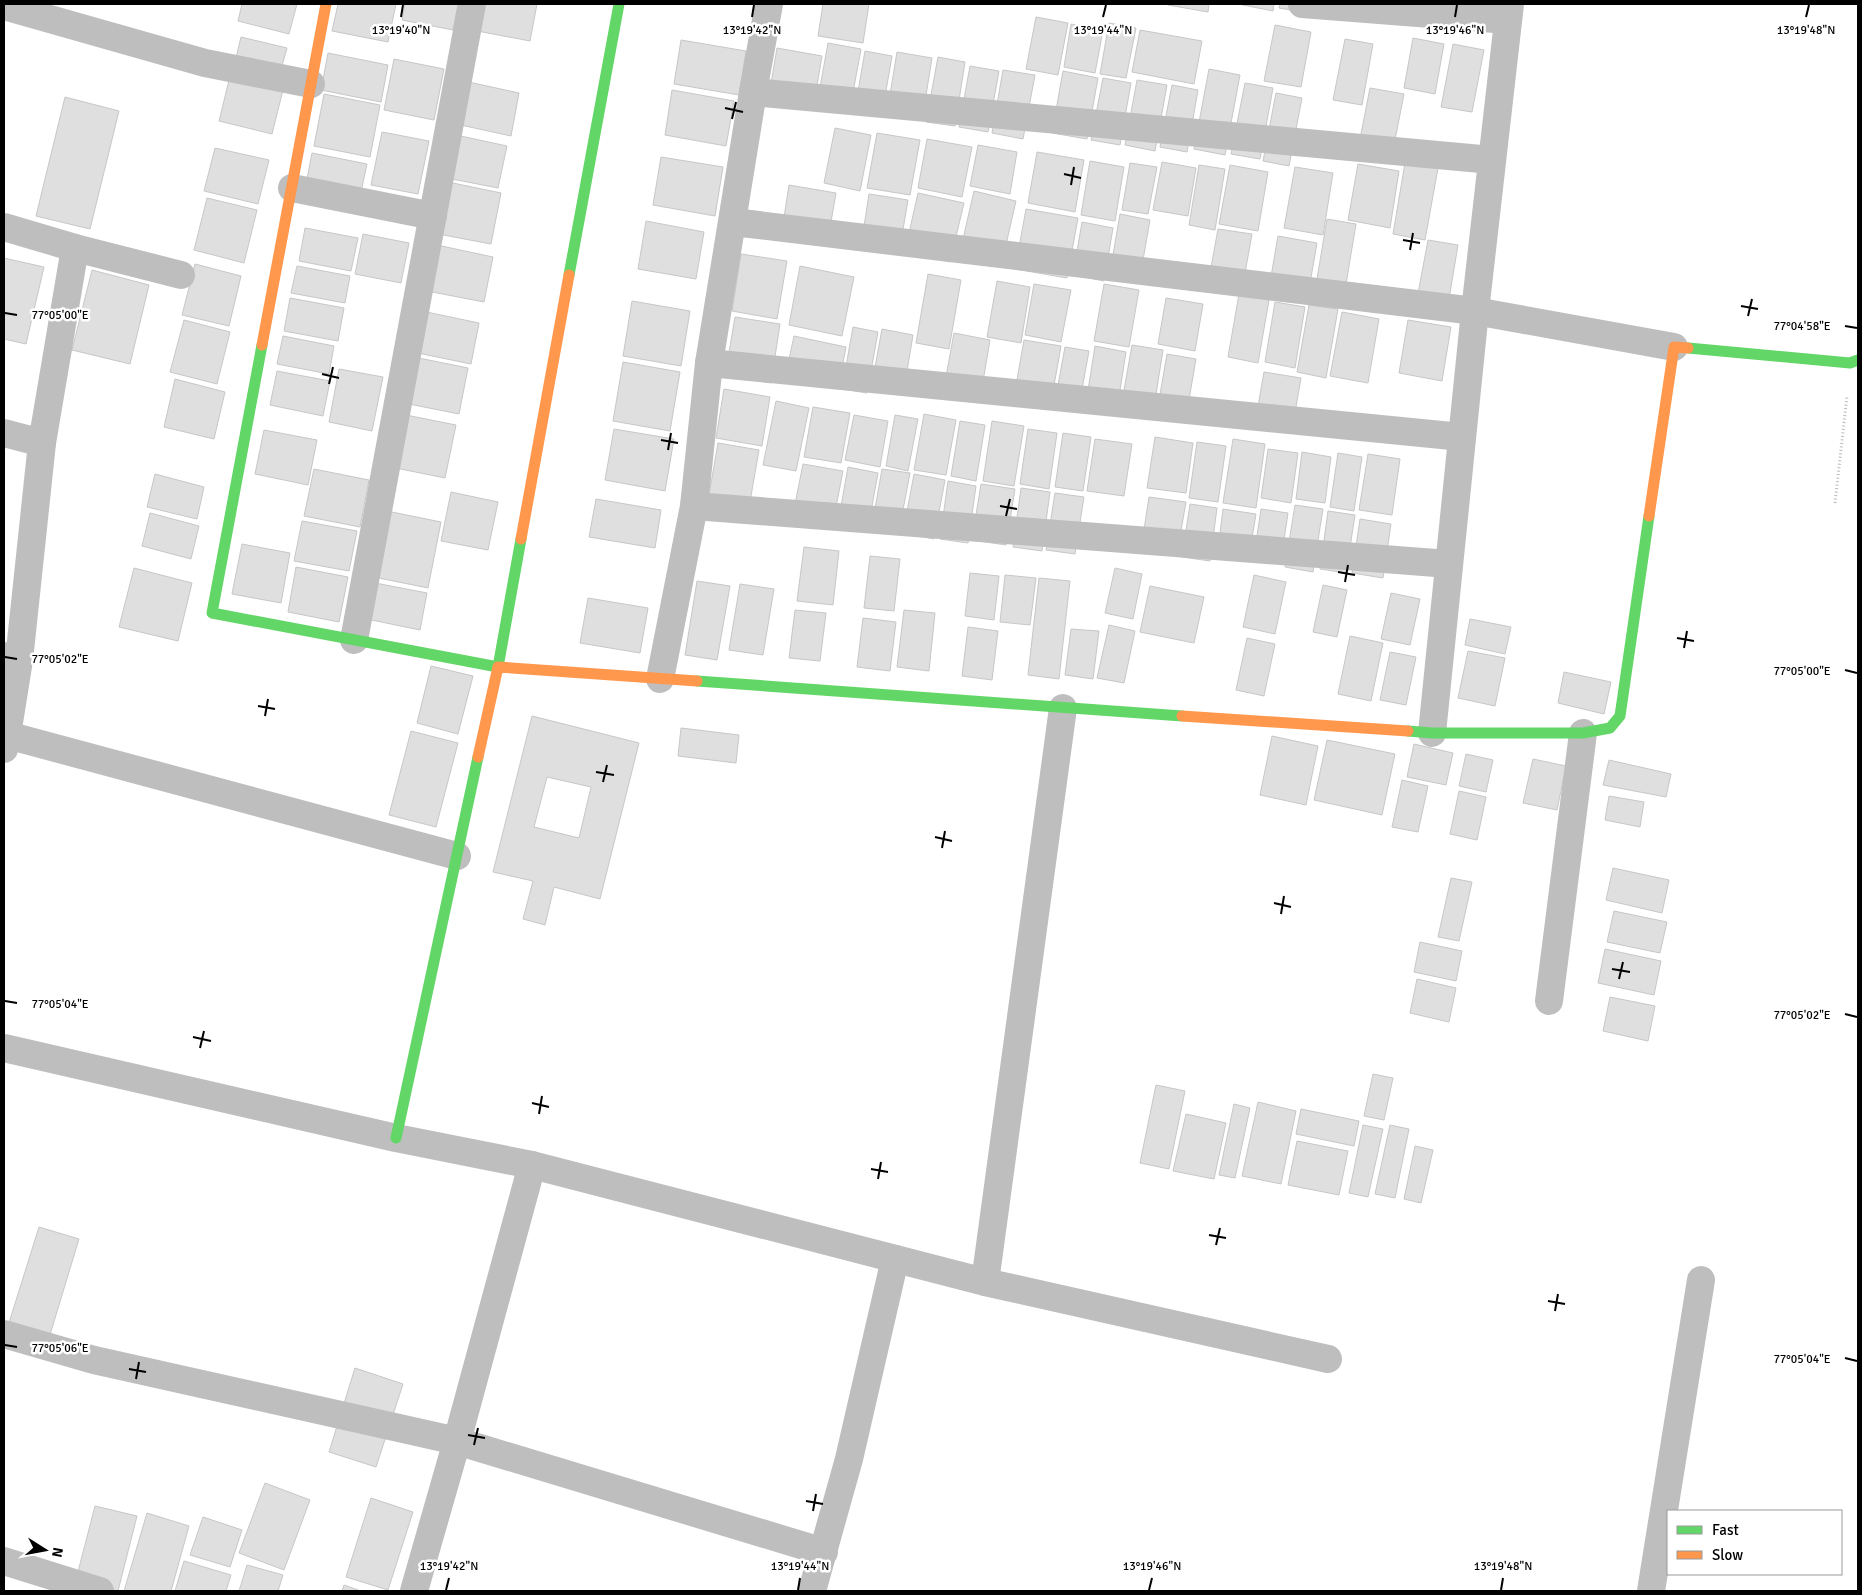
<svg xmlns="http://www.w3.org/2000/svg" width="1862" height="1595" font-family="Signika,sans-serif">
  <rect width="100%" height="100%" fill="#fff"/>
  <g fill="#dfdfdf" stroke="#c7c7c7" fill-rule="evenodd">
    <path d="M242,4H297L289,34L238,21Z"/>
    <path d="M338,4H396L388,42L332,31Z"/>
    <path d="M405,4H458L453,30L402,20Z"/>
    <path d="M478,4H537L530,41L472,30Z"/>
    <path d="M823,4H869L863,43L818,36Z"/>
    <path d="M1169,4H1209L1208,12L1168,5Z"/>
    <path d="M1238,4H1274L1273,11Z"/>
    <path d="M1280,4H1305L1303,12L1279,8Z"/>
    <path d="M1036,17L1068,23L1058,75L1026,69Z"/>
    <path d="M1109,23L1136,28L1126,78L1100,74Z"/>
    <path d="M1071,24L1103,30L1095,73L1064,67Z"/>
    <path d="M1275,25L1311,32L1301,87L1264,81Z"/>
    <path d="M1140,30L1202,41L1194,84L1132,72Z"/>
    <path d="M241,37L287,48L280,73L235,62Z"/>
    <path d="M1413,38L1444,44L1435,94L1404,88Z"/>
    <path d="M1345,39L1373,44L1362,105L1333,100Z"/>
    <path d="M681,40L746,51L739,95L674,84Z"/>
    <path d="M828,43L861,49L850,109L817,104Z"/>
    <path d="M1453,44L1484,50L1472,112L1441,107Z"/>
    <path d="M777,48L822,56L813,109L768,101Z"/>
    <path d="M865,51L892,56L882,114L855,109Z"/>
    <path d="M897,52L932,58L922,120L887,113Z"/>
    <path d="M328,53L388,65L381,102L321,90Z"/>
    <path d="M938,57L965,62L955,126L926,122Z"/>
    <path d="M394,59L444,69L434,120L384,110Z"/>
    <path d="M970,66L999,71L988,132L959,127Z"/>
    <path d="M232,68L285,82L272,134L219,121Z"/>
    <path d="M1209,69L1240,75L1225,155L1194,149Z"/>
    <path d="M1003,70L1035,75L1023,139L992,133Z"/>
    <path d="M1063,71L1098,78L1087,139L1052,133Z"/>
    <path d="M1103,78L1131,83L1120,145L1091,140Z"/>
    <path d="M1137,80L1167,85L1155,151L1125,145Z"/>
    <path d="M464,81L519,93L511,136L456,124Z"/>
    <path d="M1245,83L1273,88L1260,159L1231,154Z"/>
    <path d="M1172,85L1198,90L1187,152L1160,147Z"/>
    <path d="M1370,88L1404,94L1392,155L1358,149Z"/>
    <path d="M672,90L734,101L726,146L665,135Z"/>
    <path d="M1276,93L1302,98L1289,166L1263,161Z"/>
    <path d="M324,94L380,105L370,157L314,146Z"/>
    <path d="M65,97L119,111L90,229L36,216Z"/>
    <path d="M835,128L871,135L860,191L824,183Z"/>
    <path d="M382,132L429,141L418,194L371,185Z"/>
    <path d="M877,133L920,140L910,195L867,188Z"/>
    <path d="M456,135L507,146L498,188L447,178Z"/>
    <path d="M927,139L972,147L962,197L918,188Z"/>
    <path d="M978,145L1017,152L1010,194L970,186Z"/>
    <path d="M215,148L269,160L258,204L204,191Z"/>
    <path d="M1037,152L1084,160L1075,212L1028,203Z"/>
    <path d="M312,153L367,164L359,201L305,190Z"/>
    <path d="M661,157L723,167L715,216L653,205Z"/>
    <path d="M1090,161L1124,167L1115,221L1081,215Z"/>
    <path d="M1162,162L1196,168L1188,216L1153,210Z"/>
    <path d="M1130,163L1157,167L1148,214L1122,210Z"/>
    <path d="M1405,163L1438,168L1425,240L1393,234Z"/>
    <path d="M1358,164L1399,171L1390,228L1348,220Z"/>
    <path d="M1199,165L1225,169L1215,230L1189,225Z"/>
    <path d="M1230,165L1268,172L1258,231L1219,224Z"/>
    <path d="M1295,167L1333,173L1323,235L1284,228Z"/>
    <path d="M448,182L501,193L491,244L438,234Z"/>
    <path d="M789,185L836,193L827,245L781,237Z"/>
    <path d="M974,191L1016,201L1002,262L960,252Z"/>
    <path d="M918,193L964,203L950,262L905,251Z"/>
    <path d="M869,194L908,200L899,253L861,246Z"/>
    <path d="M207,198L257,210L244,263L194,250Z"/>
    <path d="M1026,209L1078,218L1067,278L1015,269Z"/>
    <path d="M1120,214L1150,220L1139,283L1109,278Z"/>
    <path d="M1327,219L1356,224L1344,296L1315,291Z"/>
    <path d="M646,221L704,232L696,279L638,269Z"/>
    <path d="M1082,222L1113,228L1104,281L1073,275Z"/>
    <path d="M305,228L358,238L351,271L299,261Z"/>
    <path d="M1218,229L1252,234L1242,290L1208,284Z"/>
    <path d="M363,234L409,243L401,283L355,274Z"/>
    <path d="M1278,236L1317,243L1308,295L1269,288Z"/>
    <path d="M1428,240L1458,245L1448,305L1417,299Z"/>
    <path d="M437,245L493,257L484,302L427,291Z"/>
    <path d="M741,254L787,261L777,319L732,311Z"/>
    <path d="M4,258L44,267L26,344L4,339Z"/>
    <path d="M195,264L241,276L229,326L182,315Z"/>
    <path d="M297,266L350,276L345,303L291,293Z"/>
    <path d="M800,266L854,277L842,336L789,325Z"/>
    <path d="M92,270L149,285L130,364L72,350Z"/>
    <path d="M928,274L961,280L949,349L916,343Z"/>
    <path d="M997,281L1030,287L1021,343L987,337Z"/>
    <path d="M1034,284L1071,290L1061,342L1025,335Z"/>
    <path d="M1104,284L1139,290L1129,347L1094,341Z"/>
    <path d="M1239,294L1269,300L1258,363L1228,357Z"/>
    <path d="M290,298L344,308L338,341L284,331Z"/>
    <path d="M1166,298L1203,304L1195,351L1158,344Z"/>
    <path d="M632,301L690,311L681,366L623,356Z"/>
    <path d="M1275,302L1305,307L1295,368L1265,362Z"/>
    <path d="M1309,305L1338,309L1326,378L1297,372Z"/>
    <path d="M417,310L479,323L471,364L408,351Z"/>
    <path d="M1342,312L1379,319L1368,383L1330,376Z"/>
    <path d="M735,317L780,324L771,383L725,376Z"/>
    <path d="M184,320L230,332L217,384L170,372Z"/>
    <path d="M1408,320L1451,327L1442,381L1399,373Z"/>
    <path d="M853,327L878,332L867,393L842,389Z"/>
    <path d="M882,329L913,335L903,395L871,389Z"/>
    <path d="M954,333L990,340L980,399L943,393Z"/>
    <path d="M283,336L334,346L329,374L277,364Z"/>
    <path d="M794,336L846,347L838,389L785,378Z"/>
    <path d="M1024,340L1061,346L1050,408L1013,402Z"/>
    <path d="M1132,345L1163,350L1153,413L1121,407Z"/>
    <path d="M1095,346L1126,352L1117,409L1086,403Z"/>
    <path d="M1065,347L1089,351L1078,411L1054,407Z"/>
    <path d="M399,354L468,368L459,414L389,400Z"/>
    <path d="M1167,354L1196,359L1186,417L1157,412Z"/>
    <path d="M623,362L680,372L670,431L613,421Z"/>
    <path d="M339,369L383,377L372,431L329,422Z"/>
    <path d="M277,371L330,381L323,416L270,405Z"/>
    <path d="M1264,372L1301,378L1293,424L1256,418Z"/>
    <path d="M175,379L225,392L214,439L164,427Z"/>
    <path d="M724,389L770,397L762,446L716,438Z"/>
    <path d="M776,401L809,408L796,471L763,465Z"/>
    <path d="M813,407L850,413L841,463L804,457Z"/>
    <path d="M386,411L456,425L445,478L376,464Z"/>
    <path d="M924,414L956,420L946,475L914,470Z"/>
    <path d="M854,415L888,421L880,467L845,460Z"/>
    <path d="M895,415L918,419L908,471L886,466Z"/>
    <path d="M960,421L985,425L976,481L951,476Z"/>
    <path d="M992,421L1024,426L1014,486L983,481Z"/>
    <path d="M614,429L674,439L665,491L605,480Z"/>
    <path d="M1028,429L1057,433L1049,489L1020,484Z"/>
    <path d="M264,430L317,440L308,485L255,474Z"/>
    <path d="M1063,433L1091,437L1083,491L1055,487Z"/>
    <path d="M1155,437L1193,443L1186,493L1147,488Z"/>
    <path d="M1095,439L1132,444L1124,496L1087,491Z"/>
    <path d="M1233,439L1265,444L1256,508L1223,503Z"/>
    <path d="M1197,442L1226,446L1218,502L1189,498Z"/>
    <path d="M718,443L759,450L747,519L706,512Z"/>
    <path d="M1268,449L1298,453L1291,503L1261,498Z"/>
    <path d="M1302,452L1331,457L1325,503L1296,499Z"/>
    <path d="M1338,453L1362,457L1354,511L1330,507Z"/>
    <path d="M1368,454L1400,459L1392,515L1359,510Z"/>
    <path d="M803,464L843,471L833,522L793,514Z"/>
    <path d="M848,467L878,473L868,528L838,523Z"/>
    <path d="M314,469L369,480L360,527L304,516Z"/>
    <path d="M882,469L910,473L899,531L872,526Z"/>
    <path d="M155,474L204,487L197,519L147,507Z"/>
    <path d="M914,474L945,480L934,539L903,533Z"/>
    <path d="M948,481L976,486L968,543L940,539Z"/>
    <path d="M981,484L1015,489L1006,545L972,540Z"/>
    <path d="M1021,488L1050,492L1042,551L1013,547Z"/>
    <path d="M451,492L498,502L488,550L441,541Z"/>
    <path d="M1055,493L1084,497L1075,554L1046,550Z"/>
    <path d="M1149,497L1186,502L1177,554L1141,549Z"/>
    <path d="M596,499L661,510L655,548L589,537Z"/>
    <path d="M1190,504L1217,508L1210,561L1182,557Z"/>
    <path d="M1295,505L1323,509L1313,572L1285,567Z"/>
    <path d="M1223,509L1256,514L1252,538L1220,533Z"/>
    <path d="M1261,509L1288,513L1281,560L1254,556Z"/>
    <path d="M382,510L441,522L428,588L369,576Z"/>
    <path d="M1328,511L1355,515L1346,573L1320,569Z"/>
    <path d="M150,513L199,526L191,559L142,546Z"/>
    <path d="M1360,519L1391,524L1383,578L1352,573Z"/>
    <path d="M302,521L357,531L349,571L294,561Z"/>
    <path d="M242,544L290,553L281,603L232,594Z"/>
    <path d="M804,547L839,551L833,605L797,601Z"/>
    <path d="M870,556L900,559L894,611L864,608Z"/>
    <path d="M296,567L348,577L339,622L288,612Z"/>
    <path d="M134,568L192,583L178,641L119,627Z"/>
    <path d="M1115,568L1142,574L1133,619L1105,613Z"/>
    <path d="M970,573L999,576L994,620L965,616Z"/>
    <path d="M1005,575L1036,578L1030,625L1000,622Z"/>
    <path d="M1254,575L1286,582L1275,634L1243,627Z"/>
    <path d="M1039,578L1070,581L1059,679L1028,675Z"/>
    <path d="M697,581L730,586L717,660L685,655Z"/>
    <path d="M370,582L427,593L420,630L362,618Z"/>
    <path d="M740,584L774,589L763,655L729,650Z"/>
    <path d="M1323,585L1347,590L1337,637L1313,632Z"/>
    <path d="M1150,586L1204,597L1194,643L1140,632Z"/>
    <path d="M1391,593L1420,599L1410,645L1381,639Z"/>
    <path d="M588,598L648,608L640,653L580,643Z"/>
    <path d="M795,610L826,613L820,661L789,658Z"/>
    <path d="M904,610L935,613L929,671L897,667Z"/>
    <path d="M863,618L896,622L890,671L857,667Z"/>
    <path d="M1470,619L1511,627L1505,654L1465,645Z"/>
    <path d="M1109,625L1135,631L1124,683L1097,678Z"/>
    <path d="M968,627L998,631L992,680L962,676Z"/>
    <path d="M1071,629L1099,631L1093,679L1065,675Z"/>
    <path d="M1350,636L1383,643L1371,701L1338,694Z"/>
    <path d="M1247,638L1275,644L1264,696L1236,690Z"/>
    <path d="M1468,651L1505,658L1495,706L1458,698Z"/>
    <path d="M1390,652L1416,657L1406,705L1380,700Z"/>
    <path d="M431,666L473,676L458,734L417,723Z"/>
    <path d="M1564,672L1611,682L1604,714L1558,703Z"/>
    <path d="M532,716L639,743L600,899L554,887L545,925L523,919L533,881L493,872ZM547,777L591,787L579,838L534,827Z"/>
    <path d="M681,728L739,735L736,763L678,756Z"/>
    <path d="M411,731L458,743L436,827L389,815Z"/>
    <path d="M1272,736L1318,746L1306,805L1260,795Z"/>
    <path d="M1327,740L1395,754L1382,815L1314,800Z"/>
    <path d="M1414,744L1453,753L1446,785L1407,777Z"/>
    <path d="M1466,754L1493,760L1486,792L1459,786Z"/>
    <path d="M1533,759L1566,766L1557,810L1523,803Z"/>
    <path d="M1609,760L1671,774L1666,797L1603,785Z"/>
    <path d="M1402,780L1428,786L1418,832L1392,827Z"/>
    <path d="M1459,791L1486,797L1477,840L1450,834Z"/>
    <path d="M1609,796L1644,802L1640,827L1605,820Z"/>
    <path d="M1613,868L1669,880L1662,913L1606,900Z"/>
    <path d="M1451,878L1472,882L1459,941L1438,937Z"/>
    <path d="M1614,911L1667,922L1660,953L1607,942Z"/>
    <path d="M1420,942L1462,951L1456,981L1414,972Z"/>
    <path d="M1605,949L1661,961L1654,995L1598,983Z"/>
    <path d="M1417,979L1456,988L1449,1022L1410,1013Z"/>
    <path d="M1610,997L1655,1006L1648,1041L1603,1031Z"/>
    <path d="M1373,1074L1393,1078L1384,1120L1364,1116Z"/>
    <path d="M1156,1085L1185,1091L1169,1169L1140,1163Z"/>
    <path d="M1258,1102L1296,1111L1281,1184L1242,1176Z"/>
    <path d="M1234,1104L1250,1108L1235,1178L1219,1175Z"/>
    <path d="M1301,1109L1359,1121L1354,1146L1296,1134Z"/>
    <path d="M1186,1114L1226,1123L1214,1179L1173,1171Z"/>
    <path d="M1363,1125L1383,1129L1368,1197L1349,1193Z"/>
    <path d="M1390,1125L1409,1129L1395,1198L1375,1194Z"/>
    <path d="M1297,1141L1348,1151L1339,1195L1288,1185Z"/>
    <path d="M1415,1146L1433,1150L1421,1203L1404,1199Z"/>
    <path d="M39,1227L79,1239L49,1338L8,1326Z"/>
    <path d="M355,1368L403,1384L376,1467L329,1452Z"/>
    <path d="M265,1483L310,1500L284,1570L239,1553Z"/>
    <path d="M371,1498L413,1512L388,1590L346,1577Z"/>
    <path d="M95,1506L137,1516L118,1591H73Z"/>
    <path d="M147,1513L189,1526L171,1591H124Z"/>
    <path d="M203,1517L242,1530L230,1567L190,1555Z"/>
    <path d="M184,1561L231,1575L226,1591H175Z"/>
    <path d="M247,1565L283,1575L278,1591H239Z"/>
    <path d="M344,1585L361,1591H342Z"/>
  </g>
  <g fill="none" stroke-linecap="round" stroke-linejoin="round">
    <path stroke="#b9b9b9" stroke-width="3" stroke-dasharray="1 2.5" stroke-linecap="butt" d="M1835,503L1847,396"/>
    <g stroke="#bebebe" stroke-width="28">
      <path d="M1302,4L1508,20"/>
      <path d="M4,6L205,63L311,84"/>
      <path d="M753,92L1492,160"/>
      <path d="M292,188L433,216"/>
      <path d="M733,222L1475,311L1674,347"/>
      <path d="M4,227L75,248L42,443L19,660L4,656"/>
      <path d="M75,248L181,275"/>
      <path d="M709,363L1462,437"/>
      <path d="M4,433L42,443"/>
      <path d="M694,506L1449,564"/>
      <path d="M354,640L472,4"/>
      <path d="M660,679L694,506L709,363L753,92L769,4"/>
      <path d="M1432,733L1475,311L1510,4"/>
      <path d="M7,735L19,660"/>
      <path d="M4,749L7,735L457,856"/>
      <path d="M1549,1001L1583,733"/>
      <path d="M4,1048L396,1138L532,1165L985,1282L1328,1359"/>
      <path d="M985,1282L1063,708"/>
      <path d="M4,1334L94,1360L457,1441L824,1552"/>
      <path d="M4,1561L100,1591"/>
      <path d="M414,1591L457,1441L532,1165"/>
      <path d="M812,1591L849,1459L895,1259"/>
      <path d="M1651,1591L1701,1280"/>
    </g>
    <g stroke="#63d668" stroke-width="11">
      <path d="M569,275L619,4"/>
      <path d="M262,345L212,613L498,667L521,539"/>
      <path d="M1688,348L1850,363L1858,360"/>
      <path d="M697,681L1182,716"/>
      <path d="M1408,731L1432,733H1583L1610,728L1620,716L1649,516"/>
      <path d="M396,1138L478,757"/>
    </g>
    <g stroke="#ff974d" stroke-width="11">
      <path d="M262,345L326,4"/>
      <path d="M1649,516L1674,347L1688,348"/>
      <path d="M521,539L569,275"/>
      <path d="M1182,716L1408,731"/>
      <path d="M478,757L498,667L697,681"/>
    </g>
  </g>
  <path fill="none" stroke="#000" stroke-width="2" d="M401,17L403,5M752,17L754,5M1103,17L1106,5M1455,17L1457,5M1806,17L1809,5M725,108L743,112M732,119L736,102M1064,174L1081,178M1071,185L1074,167M1403,240L1420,243M1410,250L1413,233M1741,306L1758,309M5,313L17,315M1748,316L1752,299M1845,326L1857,328M322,374L339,378M329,384L333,367M661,440L678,443M668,450L671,433M1000,506L1017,509M1006,516L1010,499M1338,572L1355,575M1345,582L1348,565M1677,638L1694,641M1684,648L1687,631M5,657L17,659M1845,670L1857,673M258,706L275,709M265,716L268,699M596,772L614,775M603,782L607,765M935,837L952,841M942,848L945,831M1274,903L1291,907M1281,914L1284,896M1612,969L1630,972M1619,979L1623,962M5,1001L17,1003M1845,1014L1857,1017M193,1037L211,1041M200,1048L204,1031M532,1103L549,1107M539,1114L542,1096M871,1169L888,1172M878,1179L881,1162M1209,1235L1226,1238M1216,1245L1220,1228M1548,1301L1565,1304M1555,1311L1558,1294M5,1345L17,1347M1845,1358L1857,1361M129,1369L146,1372M136,1379L139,1362M468,1435L485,1438M474,1445L478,1428M806,1501L823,1504M813,1511L816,1494M446,1590L449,1578M798,1590L800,1578M1149,1590L1152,1578M1501,1590L1503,1578"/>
  <g font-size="12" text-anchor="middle" fill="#000" stroke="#fff" stroke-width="5" stroke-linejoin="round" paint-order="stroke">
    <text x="401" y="34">13°19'40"N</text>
    <text x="752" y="34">13°19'42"N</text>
    <text x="1103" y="34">13°19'44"N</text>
    <text x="1455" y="34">13°19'46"N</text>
    <text x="1806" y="34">13°19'48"N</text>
    <text x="60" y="319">77°05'00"E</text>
    <text x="1802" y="330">77°04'58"E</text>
    <text x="60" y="663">77°05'02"E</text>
    <text x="1802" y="675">77°05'00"E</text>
    <text x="60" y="1008">77°05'04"E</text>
    <text x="1802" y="1019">77°05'02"E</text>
    <text x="60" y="1352">77°05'06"E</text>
    <text x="1802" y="1363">77°05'04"E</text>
    <text x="449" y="1570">13°19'42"N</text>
    <text x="800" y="1570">13°19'44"N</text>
    <text x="1152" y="1570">13°19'46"N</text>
    <text x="1503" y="1570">13°19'48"N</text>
  </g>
  <rect width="1862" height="1595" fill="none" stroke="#000000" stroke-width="10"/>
  <rect x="1667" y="1510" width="175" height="65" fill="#ffffff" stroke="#999999"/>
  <rect x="1677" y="1526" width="25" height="8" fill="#63d668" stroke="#999999"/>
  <text x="1712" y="1535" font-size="15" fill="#000000">Fast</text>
  <rect x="1677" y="1551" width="25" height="8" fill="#ff974d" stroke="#999999"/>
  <text x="1712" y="1560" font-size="15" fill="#000000">Slow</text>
  <g transform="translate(45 1550) rotate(101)" stroke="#ffffff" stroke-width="4" paint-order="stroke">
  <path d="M0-4L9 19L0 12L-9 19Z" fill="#000000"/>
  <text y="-8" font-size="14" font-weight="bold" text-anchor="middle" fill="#000000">N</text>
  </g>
</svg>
